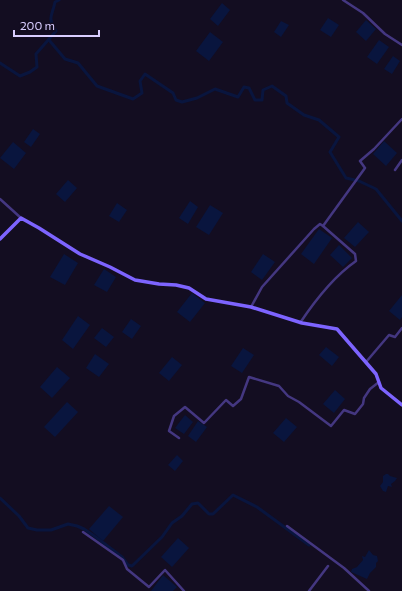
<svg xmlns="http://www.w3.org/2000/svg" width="402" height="591" font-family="Commissioner,sans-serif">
  <rect width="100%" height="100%" fill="#130d21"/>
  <g fill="#09153e">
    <path d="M222,3L230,10L218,26L210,19Z"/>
    <path d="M328,18L339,25L331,37L320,30Z"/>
    <path d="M366,20L376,29L366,41L356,32Z"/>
    <path d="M281,21L289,25L281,37L274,32Z"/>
    <path d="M210,32L223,42L209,61L196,51Z"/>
    <path d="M379,40L389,47L377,64L367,57Z"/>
    <path d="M393,56L400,61L392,74L384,69Z"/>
    <path d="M33,129L40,134L31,147L24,142Z"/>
    <path d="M384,141L397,153L386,166L373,154Z"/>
    <path d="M13,142L26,153L14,169L0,158Z"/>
    <path d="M68,180L77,188L65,202L56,194Z"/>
    <path d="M190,201L198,207L188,224L179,218Z"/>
    <path d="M117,203L127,210L119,222L109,216Z"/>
    <path d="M210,205L223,213L209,235L196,227Z"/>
    <path d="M358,222L369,232L355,247L344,238Z"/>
    <path d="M319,229L332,238L314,264L301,254Z"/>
    <path d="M339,245L352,258L343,267L330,255Z"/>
    <path d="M64,254L78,263L65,285L50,277Z"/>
    <path d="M263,254L275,262L262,280L251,272Z"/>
    <path d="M104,269L116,277L107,292L94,285Z"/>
    <path d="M192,293L205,303L190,322L177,312Z"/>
    <path d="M402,295V317L400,320L389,311Z"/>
    <path d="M78,316L90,325L73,349L62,340Z"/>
    <path d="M131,319L141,326L132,339L122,332Z"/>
    <path d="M102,328L114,337L106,347L94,338Z"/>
    <path d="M326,347L339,357L332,366L319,355Z"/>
    <path d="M243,348L254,355L242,373L231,366Z"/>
    <path d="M95,354L109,364L99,377L86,368Z"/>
    <path d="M172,357L182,365L169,381L159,373Z"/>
    <path d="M57,367L70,378L52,398L40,387Z"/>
    <path d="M335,390L345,399L334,413L323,404Z"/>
    <path d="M67,402L78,412L55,437L44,427Z"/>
    <path d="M185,415L193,422L184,434L175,428Z"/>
    <path d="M286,418L297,427L284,442L273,433Z"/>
    <path d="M198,421L207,427L196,442L188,436Z"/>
    <path d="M177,455L183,461L175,471L168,465Z"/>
    <path d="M386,474H388L390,476L397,478L395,481L391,484L392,487L388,486L386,492L383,491L380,486L383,482V476Z"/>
    <path d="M109,506L123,517L103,541L89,529Z"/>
    <path d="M178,538L189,548L172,567L161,557Z"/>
    <path d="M369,550L373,555L377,556L378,561L376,563V567L370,573L367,579L351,572L352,569L357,567L363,560L362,556L365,557Z"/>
    <path d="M163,575L177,587L173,591H151Z"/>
  </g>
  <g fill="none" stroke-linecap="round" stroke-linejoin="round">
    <g stroke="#09153e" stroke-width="3">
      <path d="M49,40L65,59L78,63L97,86L133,99L142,93L140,81L145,74L173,93L176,100L182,102L197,98L215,89L238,97L244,87L249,88L255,100H262L263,90L272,86L286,96L287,103L304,115L319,120L339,137L330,152L346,178L359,181L376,189L402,221"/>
      <path d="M0,63L20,76L30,72L37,67L36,54L56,31C47,16 52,17 55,2L59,0"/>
      <path d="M0,498L19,516L28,528L37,530H51L68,524L77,526L84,529L93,535L122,557L128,565L132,566L162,537L172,523L182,516L192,504L198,503L209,514H213L233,495L257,507L309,545"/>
    </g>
    <g stroke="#443781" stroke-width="2.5">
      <path d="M343,0L363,13L385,34L402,45"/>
      <path d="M395,170L402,160"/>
      <path d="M0,199L21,218"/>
      <path d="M251,307L262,287L314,229L320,224L323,226L365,168L360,161L374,149L402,119"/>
      <path d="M300,323C316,299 333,277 356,261L355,254L323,226"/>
      <path d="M366,362L389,335L395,337L402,328"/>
      <path d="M179,438L169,431L174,416L185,407L204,423L226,400L233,406L241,399L249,377L279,386L288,396L299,402L331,426L344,410L355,414L363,404L364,398L370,389L379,382"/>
      <path d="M287,526L344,568L369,591"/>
      <path d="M83,532L123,560L127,569L149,587L165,570L184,591"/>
      <path d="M309,591L328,566"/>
    </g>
    <path stroke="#7d64ff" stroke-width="3.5" d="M0,239L21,218L39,228L80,254L110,267L135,280L159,284L176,285L189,288L206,299L251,307L302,323L337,329L376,374L381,388L402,405"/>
  </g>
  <path d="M14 30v6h85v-6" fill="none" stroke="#d9cdff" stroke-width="2"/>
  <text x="20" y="30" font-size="12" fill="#d9cdff" stroke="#130d21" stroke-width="3" paint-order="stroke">200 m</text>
</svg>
